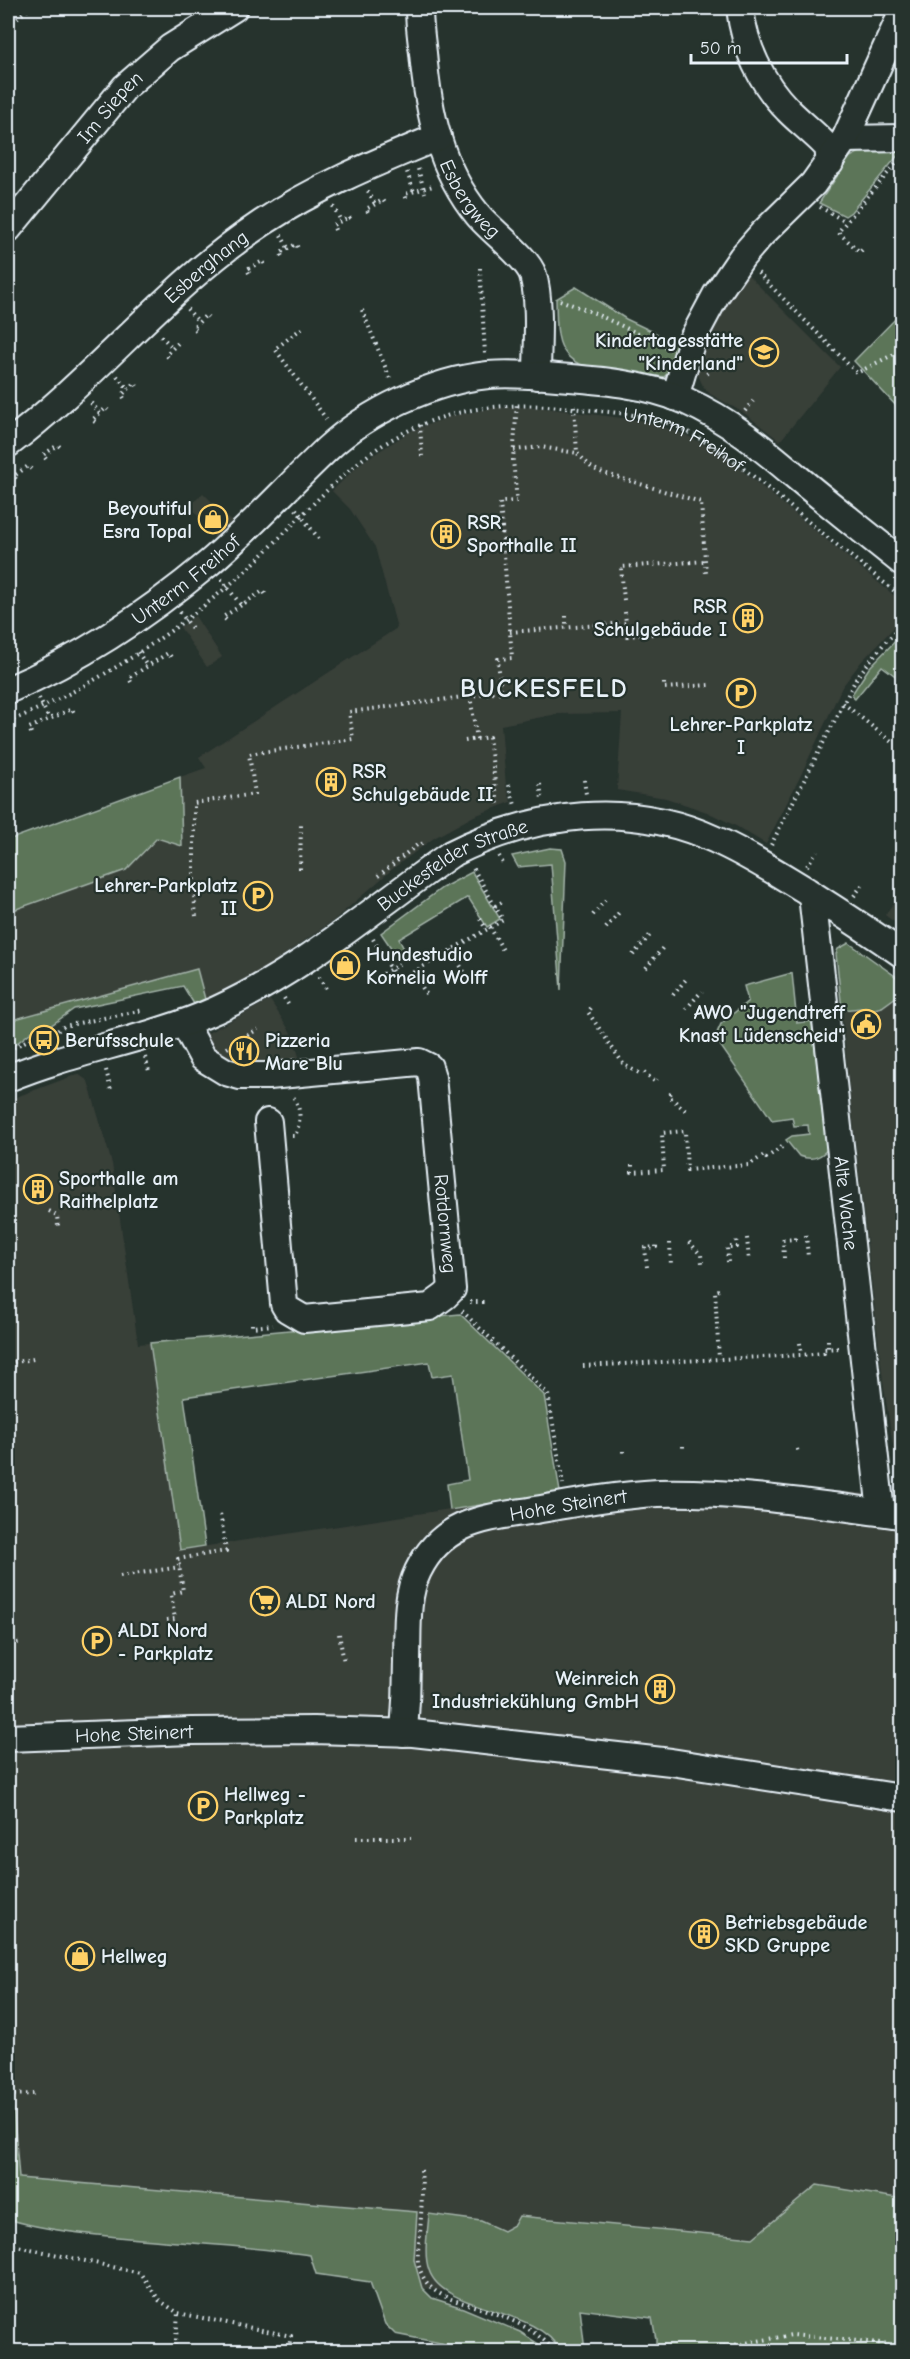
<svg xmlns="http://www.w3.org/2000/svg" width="910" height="2359" font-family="'Comic Neue',sans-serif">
  <rect width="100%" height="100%" fill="#26332d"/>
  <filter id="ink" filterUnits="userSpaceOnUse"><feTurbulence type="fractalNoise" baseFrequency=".0167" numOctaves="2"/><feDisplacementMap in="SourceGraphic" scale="12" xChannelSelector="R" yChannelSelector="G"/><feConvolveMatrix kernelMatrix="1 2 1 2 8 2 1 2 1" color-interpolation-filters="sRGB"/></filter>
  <g filter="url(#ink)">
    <g fill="#393f39">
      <path d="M747,274L840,367L780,441L744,413L710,394L703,386L698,375V367L704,346L718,318Z"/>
      <path d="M517,407L544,408L645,421L684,434L713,449L738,467L902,602V619L861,662L842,687L799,779L766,844L736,826L707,812L666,798L617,790L622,713L557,714L501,725L506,786L511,802L474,816L434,838L395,867L334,920L262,970L205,999L196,969L8,1021V912L126,870L157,838L182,846L180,777L206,768L199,757L397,628L375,547L350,509L332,491L362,462L411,431L452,416L493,408Z"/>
      <path d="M203,493L233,523L216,539L190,506Z"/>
      <path d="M195,616L222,657L207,667L180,627Z"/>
      <path d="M902,891V928L885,915Z"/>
      <path d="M849,943L902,981V1484L898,1478L883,1381L850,1095L836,954L838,949Z"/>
      <path d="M270,1000L293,1036L302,1067L257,1071L216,1055L205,1037L206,1034Z"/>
      <path d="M78,1074L88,1081L112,1164L138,1344L150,1343L181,1550L634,1481L703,1479L902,1497V2351L316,2274L310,2255L262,2248L140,2240L73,2233L8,2219V1100Z"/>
    </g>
    <g fill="#5b7459" stroke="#a2b2a8" stroke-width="1.5">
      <path d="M866,149H894L900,153L851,212L845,216L819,203L850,157Z"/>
      <path d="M576,287L626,319L681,345L668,373L664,377L582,365C553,354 557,324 556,299Z"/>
      <path d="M902,312V412L854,361Z"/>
      <path d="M902,634V681L882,666L855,699L852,694L869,668Z"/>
      <path d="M180,777L182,846L157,838L126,870L8,912V840Z"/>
      <path d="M550,848L562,849L566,861L561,990L551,864L518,867L512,856Z"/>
      <path d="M472,872L500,919L487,927L468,897L399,939L406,953L400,956L396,955L381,933L442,888Z"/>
      <path d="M849,943L902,981V991L900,994L882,1007L861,1013V1008L842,1010L836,954L838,949Z"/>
      <path d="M197,969L205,999L194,1004L183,986L74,1009L50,1026L34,1030L8,1050V1021Z"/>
      <path d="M792,973L797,1023L812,1021L827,1150C818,1159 811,1160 799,1156L786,1140L792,1136L809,1134L808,1125L794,1126L792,1117L772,1120L720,1045L716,1035L721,1024L748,1001L744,986Z"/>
      <path d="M460,1314L544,1395L560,1492L450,1510L447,1484L468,1480L453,1374L432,1377L429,1362L184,1397L205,1546L180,1550L150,1343Z"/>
      <path d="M8,2103H13L19,2178L417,2212L414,2260L422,2288L432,2298L463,2308L520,2332L549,2351H481L395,2334L385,2324L370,2282L316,2274L310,2255C243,2245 175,2243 108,2236C74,2233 40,2229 8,2219Z"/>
      <path d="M817,2185L897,2198L902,2196V2351H656V2339L652,2318L580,2309L585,2351H560C538,2306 443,2313 429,2270C423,2254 428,2231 429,2214L481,2221L503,2231L514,2225L519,2216L753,2238Z"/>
    </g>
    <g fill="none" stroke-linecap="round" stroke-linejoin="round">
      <g stroke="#e8f1f8" stroke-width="30">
        <g id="minor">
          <path id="s2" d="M419,8C419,23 421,38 423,53C428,111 440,169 478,215C491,231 527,257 533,275C541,302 537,347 537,376"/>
          <path d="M740,8C744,46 761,83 788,110C795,118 825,142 828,149C829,152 829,159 830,163"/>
          <path d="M845,139L902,138"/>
          <path id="s3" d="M8,229L125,87L170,48L234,8"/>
          <path d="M675,397L692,340L716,295L742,257L762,234L813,184L845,139L902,13"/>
          <path id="s4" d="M8,444C97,377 168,285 262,223C318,186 375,163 438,137"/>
          <path id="s5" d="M8,690C80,659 148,614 209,563C250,528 287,487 327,449C368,411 432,381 488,375C511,373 534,375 557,377C599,380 647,384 686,401C729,420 764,449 799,479C833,507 868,535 902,562"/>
          <path id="s6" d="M812,895L881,1512"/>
          <path id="s7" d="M184,1023L203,1058L226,1072L240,1076H269L419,1062L429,1067L432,1077L452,1289L445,1296L430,1307L304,1319L287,1309L284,1304L268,1122"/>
          <path id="s8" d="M8,1078C75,1050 149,1040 216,1010C302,971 374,908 451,854C534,812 630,800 716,840C748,854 777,873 807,891C839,912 871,932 902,954"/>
          <path id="s9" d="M404,1733C406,1709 407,1685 407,1660C408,1632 405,1597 418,1571C444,1518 490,1518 541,1509C580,1502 619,1495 658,1493C740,1491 822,1505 902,1515"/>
          <path id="s10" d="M8,1738L191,1731L314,1730L413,1733L671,1762L902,1798"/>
        </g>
      </g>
      <g stroke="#e8f1f8" stroke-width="4" stroke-dasharray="1.5 4.5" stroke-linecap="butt">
        <path d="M8,26L29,8"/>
        <path d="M418,169L425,193"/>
        <path d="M407,172L414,192"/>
        <path d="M368,191L375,204"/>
        <path d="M406,198L405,194L433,186"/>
        <path d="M333,206L341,221"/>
        <path d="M820,207L846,222"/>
        <path d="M368,212L366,209L383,200L385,203"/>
        <path d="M335,230L333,225L349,217L352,221"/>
        <path d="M281,235L288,248"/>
        <path d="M862,250L860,252L838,232L898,161"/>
        <path d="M282,256L280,253L296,244L298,248"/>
        <path d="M480,268L485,354"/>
        <path d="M249,273L247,269L263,261L265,265"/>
        <path d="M758,273L857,373L902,350"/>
        <path d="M560,300L594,313L669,348"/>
        <path d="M187,309L199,322"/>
        <path d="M362,310L391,381"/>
        <path d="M302,328L275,349L327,420"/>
        <path d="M196,330L193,328L206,315L208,317"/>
        <path d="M161,336L173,348"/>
        <path d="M168,357L166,355L179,342L181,344"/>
        <path d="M707,374L714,365L716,366"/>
        <path d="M117,376L128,389"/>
        <path d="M124,398L122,395L135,383L137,386"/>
        <path d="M91,403L100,413"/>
        <path d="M574,406L577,453L592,468L603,473L701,502L706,574"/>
        <path d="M745,411L753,401"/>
        <path d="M95,422L92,420L106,408L108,410"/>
        <path d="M420,425L422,456"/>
        <path d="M514,450L541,447L577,453"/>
        <path d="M46,459L43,455L58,445L61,448"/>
        <path d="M16,479L14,476L28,466L31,469"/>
        <path d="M296,509L319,539"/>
        <path d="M221,579L241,605"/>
        <path d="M624,600L621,567L706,561"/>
        <path d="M180,612L194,631"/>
        <path d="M625,612L627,636L654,634"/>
        <path d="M566,616V628"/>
        <path d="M226,620L223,617L263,591L266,595"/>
        <path d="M510,632L626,623"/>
        <path d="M138,652L147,666"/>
        <path d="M131,682L129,678L168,653L171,657"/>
        <path d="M664,683V688L709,685"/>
        <path d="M470,696L477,739"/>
        <path d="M39,698L49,719"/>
        <path d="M843,703L894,744"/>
        <path id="s1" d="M8,722C88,689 162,642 228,586C270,551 306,508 347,472C416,411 490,398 580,409C615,413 656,414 688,432C729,454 764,485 799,514C833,542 868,570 902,597"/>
        <path d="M31,733L29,728L72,709L74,713"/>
        <path d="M465,741L489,737L498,805"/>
        <path d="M584,780L586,794"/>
        <path d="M540,784L542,799"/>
        <path d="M509,785L515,805"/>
        <path d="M771,845L857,677L887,640L902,627"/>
        <path d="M499,856L504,865"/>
        <path d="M807,866L817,851"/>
        <path d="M300,869L301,825"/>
        <path d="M378,876L417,845L425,843"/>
        <path d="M854,896L863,884"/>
        <path d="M495,906L504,901"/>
        <path d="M593,915L607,898"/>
        <path d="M196,916L194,895V803L255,794L249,754L353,739L349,712L501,692L498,659L512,658L500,502L517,501L513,460L517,402"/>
        <path d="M480,919L486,929"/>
        <path d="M490,927L504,952"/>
        <path d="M606,928L621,910"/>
        <path d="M373,939L398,981L503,920L473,868"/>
        <path d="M451,950L466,975"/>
        <path d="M633,955L651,934"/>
        <path d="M337,965L340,968L345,965"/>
        <path d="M646,968L665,945"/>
        <path d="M413,972L428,997"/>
        <path d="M383,974L399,964"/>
        <path d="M319,977L328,992"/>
        <path d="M673,995L687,978"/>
        <path d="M284,998L290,1007"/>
        <path d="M591,1008L588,1012L624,1065L639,1073"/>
        <path d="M686,1009L702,991"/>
        <path d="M227,1048L258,1029"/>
        <path d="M8,1050L26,1041L53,1034L64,1026L144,1010"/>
        <path d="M145,1057L149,1071"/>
        <path d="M106,1070L111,1090"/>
        <path d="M644,1072L655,1082L657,1079"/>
        <path d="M671,1093L669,1096L687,1112"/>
        <path d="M8,1118L10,1134L16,1132"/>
        <path d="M292,1136H295C301,1121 302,1109 292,1095"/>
        <path d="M632,1165V1172L664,1170L662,1133L685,1131L687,1170L749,1165L764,1155L766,1158L782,1147"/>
        <path d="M49,1211L57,1215L58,1226"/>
        <path d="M806,1235L808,1257"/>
        <path d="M747,1238L749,1261"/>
        <path d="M689,1242L701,1255L702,1263"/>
        <path d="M670,1243L671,1266"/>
        <path d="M784,1258L783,1240L795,1239V1235"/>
        <path d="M728,1262L727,1247H737L736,1239"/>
        <path d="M647,1267L645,1248L656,1247V1244"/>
        <path d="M719,1290L715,1291L719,1359"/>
        <path d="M470,1302H484"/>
        <path d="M462,1311L548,1394L563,1484"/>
        <path d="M252,1324V1327L273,1325"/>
        <path d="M828,1340V1349"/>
        <path d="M800,1343L801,1355"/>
        <path d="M8,1363L34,1359"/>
        <path d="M583,1366L801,1355L824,1353V1349L840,1348"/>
        <path d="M683,1446V1449"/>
        <path d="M797,1449L798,1453"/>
        <path d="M623,1451V1454"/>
        <path d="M120,1576L180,1567"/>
        <path d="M167,1620L175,1619L171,1594L183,1591L178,1559L226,1551L220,1511"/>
        <path d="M339,1634L344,1662"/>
        <path d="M8,1639L11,1644L23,1642"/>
        <path d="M171,1653L188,1650"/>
        <path d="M356,1838H411"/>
        <path d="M8,2095L35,2094"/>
        <path d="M421,2170C423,2192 421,2213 420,2235C419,2243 417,2254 418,2262C425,2296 451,2299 480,2308C504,2316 540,2330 554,2352"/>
        <path d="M8,2244L140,2273L159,2300L178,2313L291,2336L288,2352"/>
        <path d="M175,2352L178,2313"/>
        <path d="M694,2352L792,2335L902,2345"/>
      </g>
      <use href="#minor" stroke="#26332d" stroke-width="26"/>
    </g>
  </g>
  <defs>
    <g id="school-ring" transform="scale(1.5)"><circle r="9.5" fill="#26332d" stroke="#ffd166" stroke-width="1.5"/><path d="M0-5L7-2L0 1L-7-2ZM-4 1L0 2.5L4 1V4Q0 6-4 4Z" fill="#ffd166"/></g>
    <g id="shop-ring" transform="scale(1.5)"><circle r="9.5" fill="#26332d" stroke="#ffd166" stroke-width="1.5"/><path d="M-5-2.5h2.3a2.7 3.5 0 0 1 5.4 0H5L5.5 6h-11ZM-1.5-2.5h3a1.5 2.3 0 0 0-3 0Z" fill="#ffd166"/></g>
    <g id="building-ring" transform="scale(1.5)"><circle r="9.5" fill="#26332d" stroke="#ffd166" stroke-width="1.5"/><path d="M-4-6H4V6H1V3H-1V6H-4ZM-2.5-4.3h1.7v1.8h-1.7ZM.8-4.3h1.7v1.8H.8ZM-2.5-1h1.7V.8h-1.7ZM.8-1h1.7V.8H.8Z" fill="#ffd166"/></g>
    <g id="parking-ring" transform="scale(1.5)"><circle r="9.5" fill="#26332d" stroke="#ffd166" stroke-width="1.5"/><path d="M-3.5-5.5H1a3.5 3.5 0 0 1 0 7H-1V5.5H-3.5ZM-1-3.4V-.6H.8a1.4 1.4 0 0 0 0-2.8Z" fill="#ffd166"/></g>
    <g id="civic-ring" transform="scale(1.5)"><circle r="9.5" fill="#26332d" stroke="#ffd166" stroke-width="1.5"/><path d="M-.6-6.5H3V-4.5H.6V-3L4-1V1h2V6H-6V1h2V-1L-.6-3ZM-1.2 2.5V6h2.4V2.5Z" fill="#ffd166"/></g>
    <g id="bus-ring" transform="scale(1.5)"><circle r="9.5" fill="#26332d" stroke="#ffd166" stroke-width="1.5"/><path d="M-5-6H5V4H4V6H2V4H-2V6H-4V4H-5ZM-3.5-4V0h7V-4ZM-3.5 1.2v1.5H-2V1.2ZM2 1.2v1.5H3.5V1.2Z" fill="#ffd166"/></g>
    <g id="restaurant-ring" transform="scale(1.5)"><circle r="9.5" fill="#26332d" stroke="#ffd166" stroke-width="1.5"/><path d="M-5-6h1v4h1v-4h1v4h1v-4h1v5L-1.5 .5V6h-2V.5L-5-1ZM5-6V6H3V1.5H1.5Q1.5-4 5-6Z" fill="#ffd166"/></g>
    <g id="supermarket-ring" transform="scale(1.5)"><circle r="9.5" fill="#26332d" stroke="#ffd166" stroke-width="1.5"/><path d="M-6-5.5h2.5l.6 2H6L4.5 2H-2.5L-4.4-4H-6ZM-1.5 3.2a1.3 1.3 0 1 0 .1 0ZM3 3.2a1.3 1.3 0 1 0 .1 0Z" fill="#ffd166"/></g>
  </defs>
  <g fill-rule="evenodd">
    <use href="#school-ring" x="764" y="352"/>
    <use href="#shop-ring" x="213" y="519"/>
    <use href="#building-ring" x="446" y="534"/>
    <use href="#building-ring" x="748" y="618"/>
    <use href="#parking-ring" x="741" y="693"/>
    <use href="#building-ring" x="331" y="782"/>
    <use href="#parking-ring" x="258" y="896"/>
    <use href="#shop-ring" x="345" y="965"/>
    <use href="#civic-ring" x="866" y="1024"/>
    <use href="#bus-ring" x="44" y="1040"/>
    <use href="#restaurant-ring" x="244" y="1051"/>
    <use href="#building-ring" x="38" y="1189"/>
    <use href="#supermarket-ring" x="265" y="1601"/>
    <use href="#parking-ring" x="97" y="1641"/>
    <use href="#building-ring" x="660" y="1689"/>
    <use href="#parking-ring" x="203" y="1806"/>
    <use href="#building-ring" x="704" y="1934"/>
    <use href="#shop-ring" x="80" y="1956"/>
  </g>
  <g text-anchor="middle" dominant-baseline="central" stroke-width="4.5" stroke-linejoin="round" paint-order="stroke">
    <g font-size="20" fill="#e8f1f8" stroke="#26332d">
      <text stroke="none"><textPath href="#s3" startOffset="159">Im Siepen</textPath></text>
      <text stroke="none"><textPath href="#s2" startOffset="201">Esbergweg</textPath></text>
      <text stroke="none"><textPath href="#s4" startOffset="266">Esberghang</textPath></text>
      <text stroke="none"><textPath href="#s1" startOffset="784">Unterm Freihof</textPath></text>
      <text stroke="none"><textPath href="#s5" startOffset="210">Unterm Freihof</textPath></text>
      <text stroke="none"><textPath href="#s8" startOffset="498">Buckesfelder Straße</textPath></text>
      <text stroke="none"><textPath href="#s6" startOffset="310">Alte Wache</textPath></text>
      <text stroke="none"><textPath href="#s7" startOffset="430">Rotdornweg</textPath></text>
      <text stroke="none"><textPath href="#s9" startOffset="336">Hohe Steinert</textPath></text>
      <text stroke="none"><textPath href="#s10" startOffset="126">Hohe Steinert</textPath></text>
    </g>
    <g font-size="20" font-weight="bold" fill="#e8f1f8" stroke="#26332d" text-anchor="start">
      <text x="743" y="340" text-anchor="end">Kindertagesstätte<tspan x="743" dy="23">"Kinderland"</tspan></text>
      <text x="192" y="508" text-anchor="end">Beyoutiful<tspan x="192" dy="23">Esra Topal</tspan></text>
      <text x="467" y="522">RSR<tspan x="467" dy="23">Sporthalle II</tspan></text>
      <text x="727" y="606" text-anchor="end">RSR<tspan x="727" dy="23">Schulgebäude I</tspan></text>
      <text x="741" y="724" text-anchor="middle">Lehrer-Parkplatz<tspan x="741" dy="23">I</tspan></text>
      <text x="352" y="771">RSR<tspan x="352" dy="23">Schulgebäude II</tspan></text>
      <text x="237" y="885" text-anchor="end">Lehrer-Parkplatz<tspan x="237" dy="23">II</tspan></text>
      <text x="366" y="954">Hundestudio<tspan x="366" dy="23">Kornelia Wolff</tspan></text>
      <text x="845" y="1012" text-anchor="end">AWO "Jugendtreff<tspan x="845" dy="23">Knast Lüdenscheid"</tspan></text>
      <text x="65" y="1040">Berufsschule</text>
      <text x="265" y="1040">Pizzeria<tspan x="265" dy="23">Mare Blu</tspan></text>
      <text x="59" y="1178">Sporthalle am<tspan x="59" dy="23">Raithelplatz</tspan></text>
      <text x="286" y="1601">ALDI Nord</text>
      <text x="118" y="1630">ALDI Nord<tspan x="118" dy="23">- Parkplatz</tspan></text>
      <text x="639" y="1678" text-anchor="end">Weinreich<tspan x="639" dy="23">Industriekühlung GmbH</tspan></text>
      <text x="224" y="1794">Hellweg -<tspan x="224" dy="23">Parkplatz</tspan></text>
      <text x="725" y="1922">Betriebsgebäude<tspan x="725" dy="23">SKD Gruppe</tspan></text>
      <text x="101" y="1956">Hellweg</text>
    </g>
    <g font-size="26" font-weight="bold" letter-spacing="1.5" fill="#e8f1f8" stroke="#26332d">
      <text x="544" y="689">BUCKESFELD</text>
    </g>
  </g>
  <rect width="910" height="2359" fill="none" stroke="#26332d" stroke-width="30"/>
  <rect x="15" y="15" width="880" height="2329" fill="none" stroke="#e8f1f8" stroke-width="2" filter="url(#ink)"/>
  <path d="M691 54v9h156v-9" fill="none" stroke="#e8f1f8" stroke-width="3"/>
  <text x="700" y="54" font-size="18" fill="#e8f1f8" stroke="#26332d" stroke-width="4.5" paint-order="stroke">50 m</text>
</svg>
